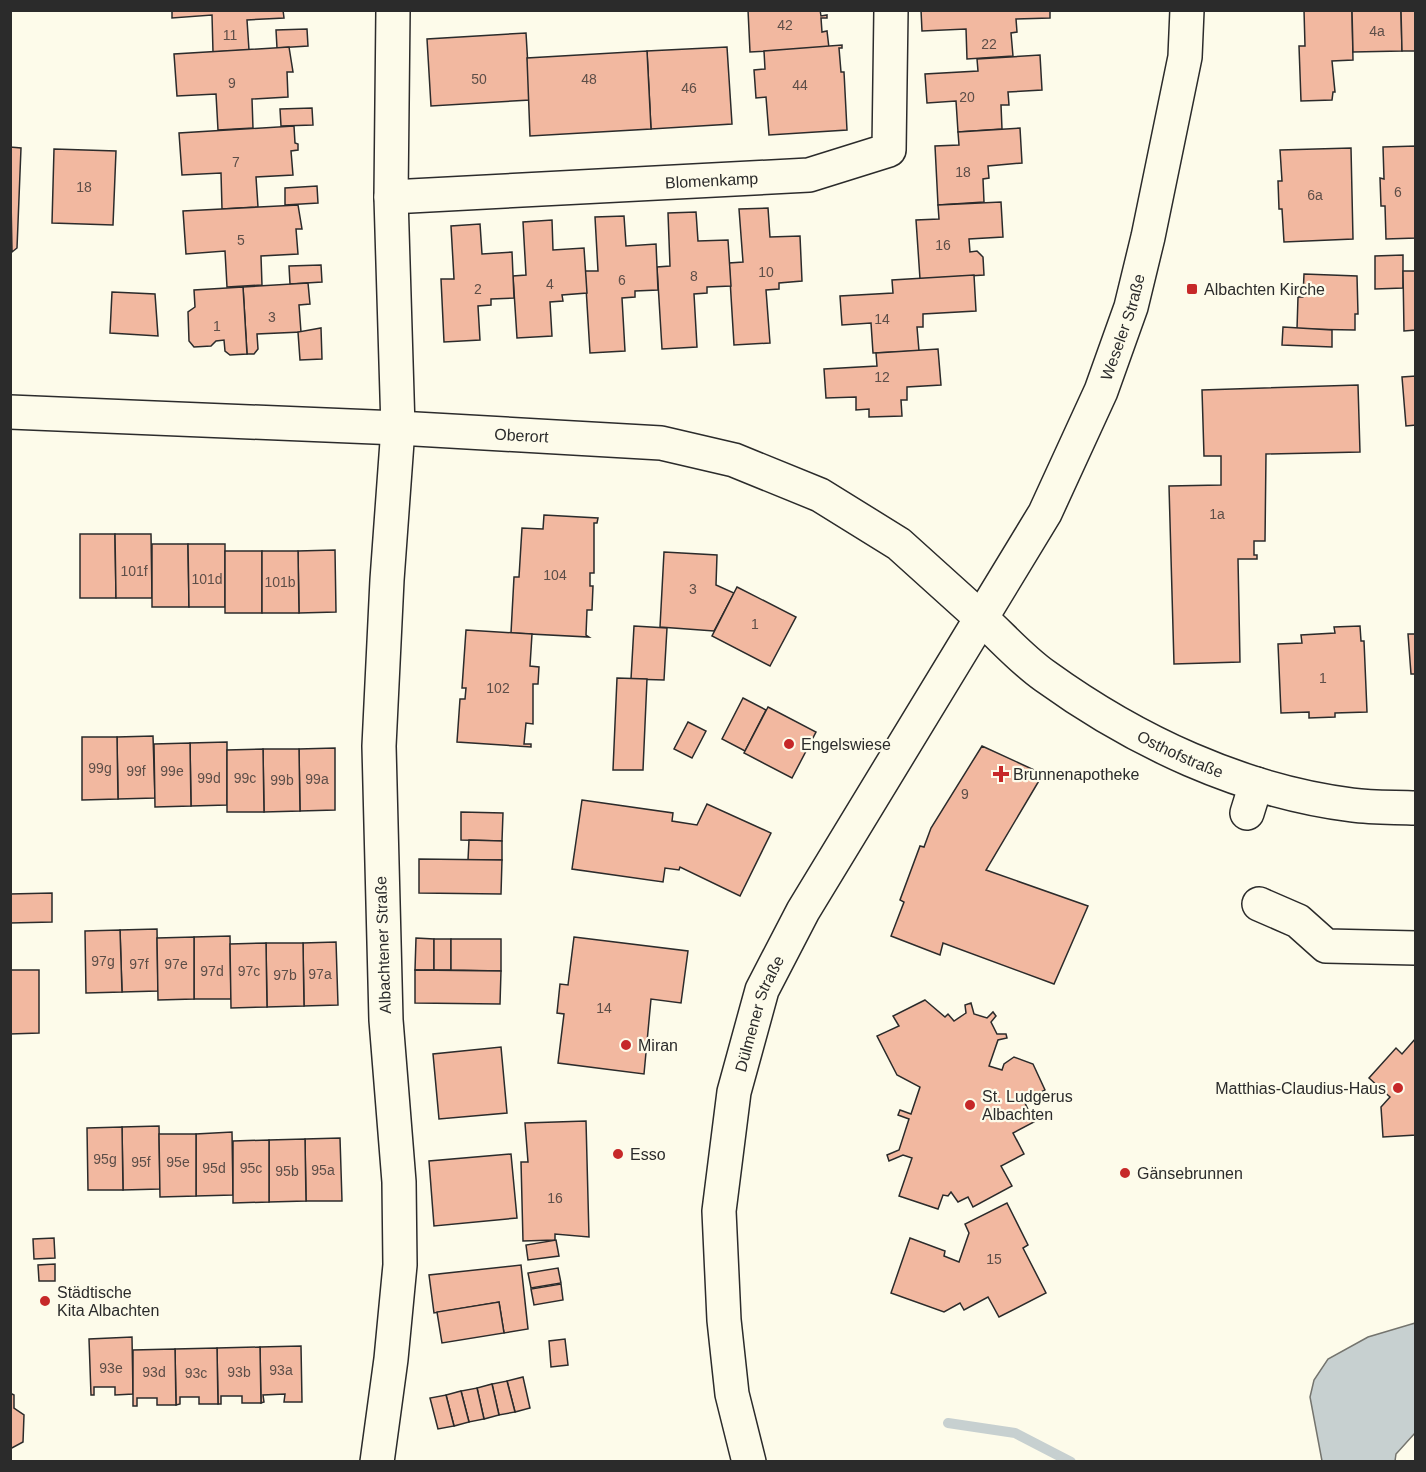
<svg xmlns="http://www.w3.org/2000/svg" width="1426" height="1472" font-family="Arial,sans-serif">
  <rect width="100%" height="100%" fill="#fdfbea"/>
  <path fill="#c7d0d0" stroke="#74746e" stroke-width="1.5" d="M1415,1323V1433L1396,1454L1395,1461H1322L1310,1397L1314,1380L1328,1359L1368,1337Z"/>
  <g fill="none" stroke-linecap="round" stroke-linejoin="round">
    <path stroke="#c7d0d0" stroke-width="10" d="M948,1423L1015,1433L1071,1462"/>
  </g>
  <g fill="#f2b8a0" stroke="#2b2b2b" stroke-width="1.5">
    <path d="M172,10H283L284,18L247,20L249,50L213,52L212,15L172,18Z"/>
    <path d="M748,10H820L821,16L827,15V18H821L822,32L827,31L829,48L750,52Z"/>
    <path d="M921,10H1050V18L1016,19L1017,32L1011,33L1013,56L967,59L966,29L922,31Z"/>
    <path d="M1304,10H1352L1353,60L1332,61L1335,92H1333L1332,100L1301,101L1299,46H1305Z"/>
    <path d="M1352,10H1401L1402,51L1353,52Z"/>
    <path d="M1401,10H1416V51H1402Z"/>
    <path d="M307,29L308,46L277,48L276,30Z"/>
    <path d="M526,33L530,100L431,106L427,39Z"/>
    <path d="M842,45V48H839L841,72H844L847,130L769,135L766,97L756,98L754,70L765,69L764,51Z"/>
    <path d="M289,47L293,72H287L288,97L252,99L253,128L218,130L216,94L177,96L174,54Z"/>
    <path d="M727,47L732,124L651,129L647,51Z"/>
    <path d="M647,51L651,129L530,136L527,58Z"/>
    <path d="M1040,55L1042,90L1008,92L1009,105H1001L1002,129L958,132L956,101L927,103L925,74L978,71L977,59Z"/>
    <path d="M312,108L313,125L281,126L280,109Z"/>
    <path d="M294,126L295,143L298,144V150L291,151L293,175L256,177L258,207L222,209L221,173L182,175L179,133Z"/>
    <path d="M1020,128L1022,163L988,166L989,178L983,179L984,202L938,205L935,146L959,145L958,132Z"/>
    <path d="M1416,146V238L1386,239L1385,206H1381L1380,178L1384,179L1383,147Z"/>
    <path d="M10,147L21,148L17,248L12,252Z"/>
    <path d="M1351,148L1353,239L1284,242L1282,209H1279L1278,181H1282L1280,150Z"/>
    <path d="M54,149L116,151L113,225L52,223Z"/>
    <path d="M317,186L318,203L285,205V188Z"/>
    <path d="M1001,202L1003,237L969,239L970,252L977,251L983,257L984,275L920,279L916,220L939,219L938,205Z"/>
    <path d="M298,205L302,229H296L298,254L261,256L262,285L227,287L225,251L186,254L183,211Z"/>
    <path d="M768,208L770,237L800,236L802,281L779,283V289L766,290L770,343L734,345L729,263L743,262L739,209Z"/>
    <path d="M696,212L698,241L728,240L731,286L707,287V293L694,294L697,347L662,349L657,267L670,266L668,213Z"/>
    <path d="M624,216L626,246L656,244L658,290L635,291V297L622,298L625,351L590,353L585,271H598L595,217Z"/>
    <path d="M552,220L553,250L584,248L587,293L562,295L563,301L550,302L552,336L517,338L513,276L526,275L523,222Z"/>
    <path d="M480,224L482,254L512,252L514,298L491,299V305L478,306L480,340L444,342L441,279H454L451,226Z"/>
    <path d="M1403,255V288L1375,289V256Z"/>
    <path d="M321,265L322,282L290,284L289,266Z"/>
    <path d="M1403,271H1416V330L1404,331Z"/>
    <path d="M1304,274L1357,276L1358,314H1355V330L1297,329L1298,297H1303Z"/>
    <path d="M974,275L976,311L923,314V327H917L919,351L873,353L871,323L842,325L840,296L893,293L892,280Z"/>
    <path d="M308,283L310,304L299,305L301,332L257,334L258,349L254,354H247L243,287Z"/>
    <path d="M243,287L247,354L230,355L225,351L224,340L216,341L211,346L194,347L189,341L188,312L195,307L194,290Z"/>
    <path d="M112,292L155,294L158,336L110,333Z"/>
    <path d="M1283,327L1332,330V347L1282,345Z"/>
    <path d="M321,328L322,359L300,360L298,332Z"/>
    <path d="M938,349L941,385L907,387V400H901L902,416L869,417V409L856,410V397L826,398L824,369L877,366L876,353Z"/>
    <path d="M1416,376V425L1406,426L1402,377Z"/>
    <path d="M1358,385L1360,452L1266,454L1265,541H1254V555H1257V559H1238L1240,662L1174,664L1169,486L1221,485V456H1204L1202,390Z"/>
    <path d="M544,515L598,518L597,523H594V573H590V586H593L592,610H587L586,635L589,637L511,633L514,577H519L522,528L543,529Z"/>
    <path d="M80,534H115L116,598H80Z"/>
    <path d="M115,534H151L152,598H116Z"/>
    <path d="M152,544H188L189,607H152Z"/>
    <path d="M188,544H225V607H189Z"/>
    <path d="M335,550L336,612L299,613L298,551Z"/>
    <rect x="225" y="551" width="37" height="62"/>
    <path d="M262,551H298L299,613H262Z"/>
    <path d="M664,552L717,555L716,585L734,593L714,631L660,627Z"/>
    <path d="M737,587L796,617L770,666L712,636Z"/>
    <path d="M634,626L667,628L664,680L631,679Z"/>
    <path d="M1360,626L1361,641H1364L1367,712L1335,713V717L1309,718V712L1281,713L1278,644L1302,643L1301,635L1335,633L1334,627Z"/>
    <path d="M466,630L532,634L530,666L539,667L538,684H533V724L526,723L524,744H531V747L457,742L460,699H465L466,688H462Z"/>
    <path d="M1408,634H1416V674H1411Z"/>
    <path d="M617,678L647,679L643,770H613Z"/>
    <path d="M743,698L766,710L745,751L722,739Z"/>
    <path d="M768,707L816,732L792,778L744,753Z"/>
    <path d="M688,722L706,731L692,758L674,749Z"/>
    <path d="M153,736L155,798L118,799L117,737Z"/>
    <path d="M82,737H117L118,799L82,800Z"/>
    <path d="M227,742V805L191,806L190,743Z"/>
    <path d="M190,743L191,806L155,807L154,744Z"/>
    <path d="M982,746L1043,774L986,870L1088,906L1054,984L943,943L940,955L891,936L904,902L900,900L920,846L924,847L931,828Z"/>
    <path d="M335,748V810L300,811L299,749Z"/>
    <path d="M263,749H299L300,811L264,812Z"/>
    <path d="M263,749L264,812H227V750Z"/>
    <path d="M582,800L673,813L672,821L697,825L707,804L771,833L740,896L680,867L679,870L665,868L663,882L572,869Z"/>
    <path d="M461,812L503,813L502,841L461,840Z"/>
    <path d="M469,840L502,841V860H468Z"/>
    <path d="M419,859L502,860L501,894L419,893Z"/>
    <path d="M52,893V922L10,923V894Z"/>
    <path d="M157,929L158,991L122,992L120,930Z"/>
    <path d="M120,930L122,992L86,993L85,931Z"/>
    <path d="M230,936L231,999H194V937Z"/>
    <path d="M194,937V999L158,1000L157,938Z"/>
    <path d="M574,937L688,951L681,1003L651,999L644,1074L558,1063L564,1014L557,1013L560,984L568,985Z"/>
    <path d="M416,938L434,939V970H415Z"/>
    <rect x="434" y="939" width="17" height="31"/>
    <path d="M451,939H501V971L451,970Z"/>
    <path d="M336,942L338,1005L304,1006L303,943Z"/>
    <path d="M266,943H303L304,1006L267,1007Z"/>
    <path d="M266,943L267,1007L231,1008L230,944Z"/>
    <path d="M10,970H39V1033L10,1034Z"/>
    <path d="M415,970L501,971L500,1004L415,1003Z"/>
    <path d="M925,1000L945,1017L948,1014L954,1021L966,1013L965,1005L971,1003L974,1014L987,1018L993,1012L996,1016L991,1022L997,1034H1006L1007,1038L998,1040L989,1066L1002,1070L1004,1064L1014,1057L1033,1064L1045,1090L1024,1101L1034,1122L1013,1133L1024,1154L1001,1166L1012,1186L973,1207L968,1197L958,1202L951,1192L948,1196L943,1195L938,1209L899,1196L912,1158L903,1155L889,1161L887,1155L899,1150L909,1119L898,1115L900,1110L911,1114L920,1087L897,1075L877,1036L899,1026L893,1016Z"/>
    <path d="M1416,1038V1135L1383,1137L1381,1107L1390,1097L1369,1078L1396,1048L1402,1054Z"/>
    <path d="M501,1047L507,1113L439,1119L433,1054Z"/>
    <path d="M586,1121L589,1237L555,1234V1240L523,1241L521,1162H528L525,1123Z"/>
    <path d="M159,1126L160,1189L123,1190L122,1127Z"/>
    <path d="M122,1127L123,1190H88L87,1128Z"/>
    <path d="M232,1132L233,1195L196,1196V1134Z"/>
    <path d="M159,1134H196V1196L160,1197Z"/>
    <path d="M340,1138L342,1201H306L305,1139Z"/>
    <path d="M305,1139L306,1201L269,1202V1140Z"/>
    <path d="M269,1140V1202L233,1203V1141Z"/>
    <path d="M511,1154L517,1218L434,1226L429,1161Z"/>
    <path d="M1007,1203L1028,1245L1023,1248L1046,1293L999,1317L988,1297L964,1310L960,1303L944,1312L891,1293L910,1238L945,1251L944,1256L959,1262L969,1233L965,1224Z"/>
    <path d="M54,1238L55,1258L34,1259L33,1239Z"/>
    <path d="M556,1240L559,1256L528,1260L526,1245Z"/>
    <path d="M55,1264V1281H39L38,1265Z"/>
    <path d="M521,1265L528,1329L504,1333L499,1302L434,1313L429,1275Z"/>
    <path d="M558,1268L561,1283L531,1288L528,1273Z"/>
    <path d="M561,1284L563,1300L534,1305L531,1289Z"/>
    <path d="M499,1302L504,1333L442,1343L437,1312Z"/>
    <path d="M132,1337L133,1394L115,1395V1387H94V1395H91L89,1339Z"/>
    <path d="M565,1339L568,1365L551,1367L549,1341Z"/>
    <path d="M301,1346L302,1402H284L285,1394L263,1395L264,1402L261,1403L260,1347Z"/>
    <path d="M260,1347L261,1403H242V1396H221V1404H218L217,1348Z"/>
    <path d="M217,1348L218,1404H199V1397H180V1404L176,1405L175,1349Z"/>
    <path d="M175,1349L176,1405H157V1398H137V1406H133V1350Z"/>
    <path d="M523,1377L530,1408L515,1412L507,1381Z"/>
    <path d="M507,1381L515,1412L499,1415L492,1384Z"/>
    <path d="M492,1384L499,1415L484,1419L477,1388Z"/>
    <path d="M477,1388L484,1419L469,1422L461,1391Z"/>
    <path d="M461,1391L469,1422L454,1426L446,1395Z"/>
    <path d="M10,1393L14,1395V1408L24,1415L23,1442L10,1449Z"/>
    <path d="M446,1395L454,1426L438,1429L430,1398Z"/>
  </g>
  <g fill="none" stroke-linecap="round" stroke-linejoin="round">
    <g stroke="#2b2b2b" stroke-width="36">
      <g id="minor">
        <path id="s1" d="M391,197L809,175L889,150L891,10"/>
        <path id="s2" d="M981,618C1002,637 1022,660 1045,676C1135,741 1241,791 1352,805C1373,808 1395,807 1416,808"/>
        <path d="M1247,813L1256,784"/>
        <path d="M1259,904L1298,921L1326,946L1416,948"/>
        <path d="M377,1462L391,1359L400,1265L399,1182L386,1020L379,746L387,580L398,428L391,197L393,10"/>
      </g>
    </g>
    <g stroke="#2b2b2b" stroke-width="36">
      <g id="major">
        <path id="s3" d="M10,412L398,428L661,443L734,460L820,495L899,544L981,618"/>
        <path id="s4" d="M749,1462L732,1394L724,1320L719,1211L734,1092L762,990L803,911L1045,513L1101,391L1131,307L1148,237L1185,57L1187,10"/>
      </g>
    </g>
    <use href="#minor" stroke="#fdfbea" stroke-width="33"/>
    <use href="#major" stroke="#fdfbea" stroke-width="33"/>
  </g>
  <g fill="#c62828" stroke="#fdfbea" stroke-width="2">
    <rect x="1186" y="283" width="12" height="12" rx="3"/>
    <circle cx="789" cy="744" r="6"/>
    <path d="M998 765h6v6h6v6h-6v6h-6v-6h-6v-6h6z"/>
    <circle cx="626" cy="1045" r="6"/>
    <circle cx="1398" cy="1088" r="6"/>
    <circle cx="970" cy="1105" r="6"/>
    <circle cx="618" cy="1154" r="6"/>
    <circle cx="1125" cy="1173" r="6"/>
    <circle cx="45" cy="1301" r="6"/>
  </g>
  <g text-anchor="middle" dominant-baseline="central" stroke-width="4.5" stroke-linejoin="round" paint-order="stroke">
    <g font-size="14" fill="#5d4e48">
      <text x="785" y="25">42</text>
      <text x="1377" y="31">4a</text>
      <text x="230" y="35">11</text>
      <text x="989" y="44">22</text>
      <text x="479" y="79">50</text>
      <text x="589" y="79">48</text>
      <text x="232" y="83">9</text>
      <text x="800" y="85">44</text>
      <text x="689" y="88">46</text>
      <text x="967" y="97">20</text>
      <text x="236" y="162">7</text>
      <text x="963" y="172">18</text>
      <text x="84" y="187">18</text>
      <text x="1398" y="192">6</text>
      <text x="1315" y="195">6a</text>
      <text x="241" y="240">5</text>
      <text x="943" y="245">16</text>
      <text x="766" y="272">10</text>
      <text x="694" y="276">8</text>
      <text x="622" y="280">6</text>
      <text x="550" y="284">4</text>
      <text x="478" y="289">2</text>
      <text x="272" y="317">3</text>
      <text x="882" y="319">14</text>
      <text x="217" y="326">1</text>
      <text x="882" y="377">12</text>
      <text x="1217" y="514">1a</text>
      <text x="134" y="571">101f</text>
      <text x="555" y="575">104</text>
      <text x="207" y="579">101d</text>
      <text x="280" y="582">101b</text>
      <text x="693" y="589">3</text>
      <text x="755" y="624">1</text>
      <text x="1323" y="678">1</text>
      <text x="498" y="688">102</text>
      <text x="100" y="768">99g</text>
      <text x="136" y="771">99f</text>
      <text x="172" y="771">99e</text>
      <text x="209" y="778">99d</text>
      <text x="245" y="778">99c</text>
      <text x="317" y="779">99a</text>
      <text x="282" y="780">99b</text>
      <text x="965" y="794">9</text>
      <text x="103" y="961">97g</text>
      <text x="139" y="964">97f</text>
      <text x="176" y="964">97e</text>
      <text x="212" y="971">97d</text>
      <text x="249" y="971">97c</text>
      <text x="320" y="974">97a</text>
      <text x="285" y="975">97b</text>
      <text x="604" y="1008">14</text>
      <text x="105" y="1159">95g</text>
      <text x="141" y="1162">95f</text>
      <text x="178" y="1162">95e</text>
      <text x="214" y="1168">95d</text>
      <text x="251" y="1168">95c</text>
      <text x="323" y="1170">95a</text>
      <text x="287" y="1171">95b</text>
      <text x="555" y="1198">16</text>
      <text x="994" y="1259">15</text>
      <text x="111" y="1368">93e</text>
      <text x="281" y="1370">93a</text>
      <text x="154" y="1372">93d</text>
      <text x="239" y="1372">93b</text>
      <text x="196" y="1373">93c</text>
    </g>
    <g font-size="16" fill="#2b2b2b" stroke="#fdfbea">
      <text stroke="none"><textPath href="#s1" startOffset="321">Blomenkamp</textPath></text>
      <text stroke="none"><textPath href="#s4" startOffset="1236">Weseler Straße</textPath></text>
      <text stroke="none"><textPath href="#s3" startOffset="512">Oberort</textPath></text>
      <text stroke="none"><textPath href="#s2" startOffset="243">Osthofstraße</textPath></text>
      <text transform="translate(383 945) rotate(-92)">Albachtener Straße</text>
      <text stroke="none"><textPath href="#s4" startOffset="456">Dülmener Straße</textPath></text>
    </g>
    <g font-size="16" fill="#2b2b2b" stroke="#fdfbea" text-anchor="start">
      <text x="1204" y="289">Albachten Kirche</text>
      <text x="801" y="744">Engelswiese</text>
      <text x="1013" y="774">Brunnenapotheke</text>
      <text x="638" y="1045">Miran</text>
      <text x="1386" y="1088" text-anchor="end">Matthias-Claudius-Haus</text>
      <text x="982" y="1096">St. Ludgerus<tspan x="982" dy="18">Albachten</tspan></text>
      <text x="630" y="1154">Esso</text>
      <text x="1137" y="1173">Gänsebrunnen</text>
      <text x="57" y="1292">Städtische<tspan x="57" dy="18">Kita Albachten</tspan></text>
    </g>
  </g>
  <rect width="1426" height="1472" fill="none" stroke="#2b2b2b" stroke-width="24"/>
</svg>
